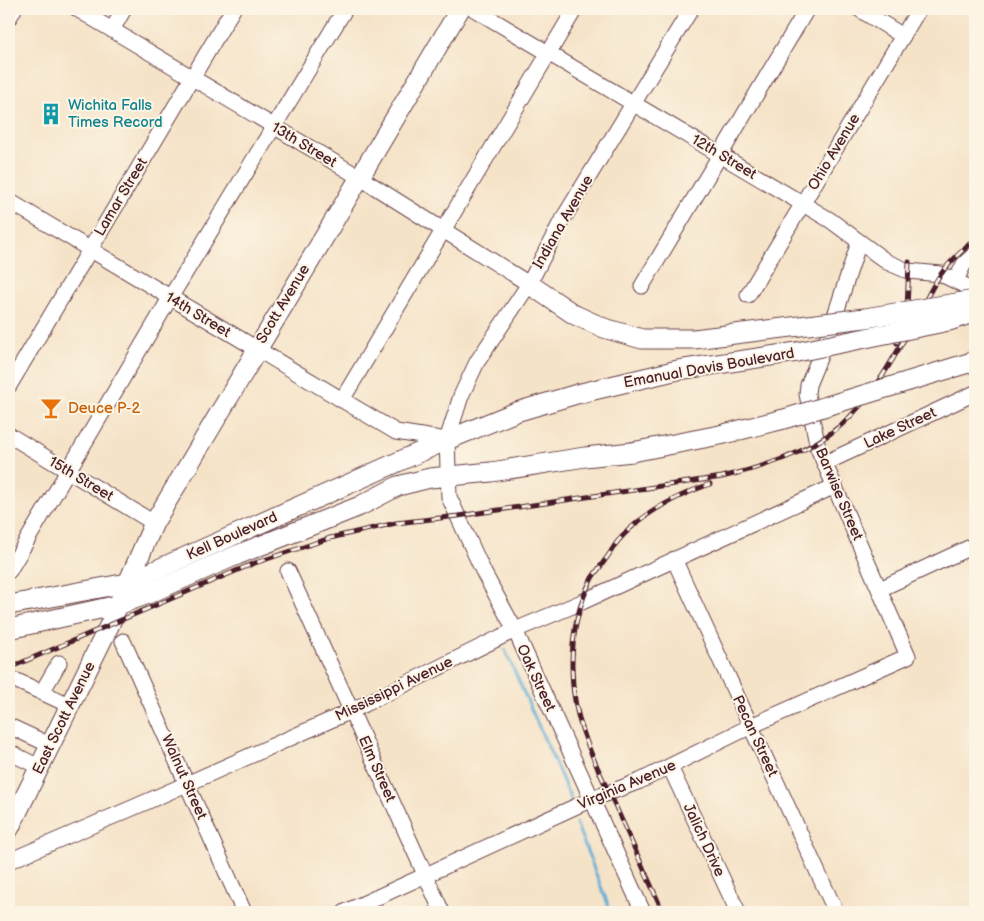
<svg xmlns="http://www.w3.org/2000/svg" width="984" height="921" font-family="'Balsamiq Sans',sans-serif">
  <rect width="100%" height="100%" fill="#fcf5e5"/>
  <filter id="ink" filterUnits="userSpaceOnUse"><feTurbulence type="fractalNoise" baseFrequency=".02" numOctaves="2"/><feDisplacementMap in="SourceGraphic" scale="10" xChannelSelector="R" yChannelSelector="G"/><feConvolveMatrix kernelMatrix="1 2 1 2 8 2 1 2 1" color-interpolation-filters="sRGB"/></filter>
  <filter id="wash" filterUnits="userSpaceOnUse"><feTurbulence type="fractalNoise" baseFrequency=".0096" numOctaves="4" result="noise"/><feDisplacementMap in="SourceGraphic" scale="20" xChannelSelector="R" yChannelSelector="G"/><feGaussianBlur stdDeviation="1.12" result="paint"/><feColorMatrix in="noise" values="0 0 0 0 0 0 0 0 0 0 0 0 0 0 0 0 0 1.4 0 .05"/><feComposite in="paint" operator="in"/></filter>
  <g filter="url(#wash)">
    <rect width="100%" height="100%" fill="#f5e3c8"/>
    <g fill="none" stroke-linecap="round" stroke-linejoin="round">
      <g stroke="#5bacd6" stroke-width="3">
        <path d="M505,650L571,799"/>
        <path d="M576,823L611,912"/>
      </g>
    </g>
  </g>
  <g filter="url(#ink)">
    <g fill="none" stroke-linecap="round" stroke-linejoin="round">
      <g stroke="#643c43" stroke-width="17">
        <g id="minor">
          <path d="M77,9L359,177L529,284"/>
          <path d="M474,9L830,220L887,262L908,271L941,274L972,289L975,295"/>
          <path d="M859,9L903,36"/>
          <path d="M9,18L14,9"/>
          <path d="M112,30L124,9"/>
          <path d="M9,201L396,432L447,440"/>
          <path d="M956,280L964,264L975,254"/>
          <path d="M642,286L807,9"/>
          <path d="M748,295L919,9"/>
          <path d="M9,386L233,9"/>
          <path d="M342,400L575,9"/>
          <path d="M9,435L154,523"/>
          <path d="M825,463L975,393"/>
          <path d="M674,559L836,912"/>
          <path d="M9,571L170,298L345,9"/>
          <path d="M288,571L442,912"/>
          <path d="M880,589L975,545"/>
          <path d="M123,641L244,912"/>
          <path d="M17,681L69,705"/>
          <path d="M42,692L59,663"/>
          <path d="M9,726L50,745"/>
          <path d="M9,752L39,767"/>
          <path d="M670,767L738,912"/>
          <path d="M9,861L137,806L351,711L515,630L582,602L835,486"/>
          <path d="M345,912L592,799L640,781L751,726L908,656L818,448L807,394L808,385L829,334L859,242"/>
          <path d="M643,912L515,630L484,573L449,497L447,440L461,396L477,362L529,284L561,222L691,9"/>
        </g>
      </g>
      <g stroke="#643c43" stroke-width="21">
        <g id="major">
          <path d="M529,284L575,315L604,328L642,339H694"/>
          <path d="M9,605L127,583L447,440L516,412L577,394L678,370L797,352"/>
          <path d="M9,629L118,605L148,594L237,555L360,506L398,486L430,478L491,472L585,457L632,452"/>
          <path d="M9,829L109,626L154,523L460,9"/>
        </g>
      </g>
      <use href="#minor" stroke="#fff" stroke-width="15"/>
      <use href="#major" stroke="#fff" stroke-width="19"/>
      <g stroke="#4a1f2b" stroke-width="5">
        <g id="rail">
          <path d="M897,343L907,309L909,262"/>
          <path d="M9,668L252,564L330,538L396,523L458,516L722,477C763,467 807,454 840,426C874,397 895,355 917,317C925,303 931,287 941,274C950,261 963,250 975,239"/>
          <path d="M663,912C647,877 631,841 615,805C605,784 594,762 586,740C566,689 567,627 592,578C596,572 601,566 605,560C610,554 613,547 618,541C642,513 676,496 710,484"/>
        </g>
      </g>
      <use href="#rail" stroke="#fcf5e5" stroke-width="3" stroke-dasharray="9" stroke-linecap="butt"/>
      <g stroke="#643c43" stroke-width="21" stroke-linecap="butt">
        <g id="major-bridge">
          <path d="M694,339L865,318L975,300"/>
          <path d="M797,352L949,321L975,312"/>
          <path d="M632,452L720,435L784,419L975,361"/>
        </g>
      </g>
      <use href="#major-bridge" stroke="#fff" stroke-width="19"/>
    </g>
  </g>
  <defs>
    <g id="building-bare" transform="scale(1.725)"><path d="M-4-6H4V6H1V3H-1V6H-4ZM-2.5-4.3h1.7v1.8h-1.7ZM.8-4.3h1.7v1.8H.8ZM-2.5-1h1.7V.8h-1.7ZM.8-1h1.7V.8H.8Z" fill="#0f9aa8" stroke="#fcf5e5" stroke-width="2.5" paint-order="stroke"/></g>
    <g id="bar-bare" transform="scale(1.725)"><path d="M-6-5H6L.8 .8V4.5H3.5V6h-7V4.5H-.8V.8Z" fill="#e8710a" stroke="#fcf5e5" stroke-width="2.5" paint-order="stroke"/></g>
  </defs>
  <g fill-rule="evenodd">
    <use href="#building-bare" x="51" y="114"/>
    <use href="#bar-bare" x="51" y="408"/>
  </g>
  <g text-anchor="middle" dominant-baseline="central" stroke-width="4" stroke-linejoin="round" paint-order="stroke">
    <g font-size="15" fill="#0d838f" stroke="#fcf5e5" text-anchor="start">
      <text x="68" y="105">Wichita Falls<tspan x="68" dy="17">Times Record</tspan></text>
    </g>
    <g font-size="15" fill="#4a1f2b" stroke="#fcf5e5">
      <text transform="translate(304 145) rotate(31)">13th Street</text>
      <text transform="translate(834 152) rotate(-59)">Ohio Avenue</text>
      <text transform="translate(724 157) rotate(31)">12th Street</text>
      <text transform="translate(121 197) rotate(-59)">Lamar Street</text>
      <text transform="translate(563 222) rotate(-60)">Indiana Avenue</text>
      <text transform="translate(283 304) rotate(-59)">Scott Avenue</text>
      <text transform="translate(198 315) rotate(31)">14th Street</text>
      <text transform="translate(709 368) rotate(-10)">Emanual Davis Boulevard</text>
      <text transform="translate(900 428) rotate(-25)">Lake Street</text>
      <text transform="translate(81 479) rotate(31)">15th Street</text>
      <text transform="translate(839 494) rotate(67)">Barwise Street</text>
      <text transform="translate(232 536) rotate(-24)">Kell Boulevard</text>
      <text transform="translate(536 678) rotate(65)">Oak Street</text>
      <text transform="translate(394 689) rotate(-26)">Mississippi Avenue</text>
      <text transform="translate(64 718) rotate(-64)">East Scott Avenue</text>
      <text transform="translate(755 736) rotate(65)">Pecan Street</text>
      <text transform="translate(377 769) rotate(66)">Elm Street</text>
      <text transform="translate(184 777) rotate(66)">Walnut Street</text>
      <text transform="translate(627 785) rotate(-23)">Virginia Avenue</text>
      <text transform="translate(704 840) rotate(65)">Jalich Drive</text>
    </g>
    <g font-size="15" fill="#c56008" stroke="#fcf5e5" text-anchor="start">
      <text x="68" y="408">Deuce P-2</text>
    </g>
  </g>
  <rect width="984" height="921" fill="none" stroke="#fcf5e5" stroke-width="30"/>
</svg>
